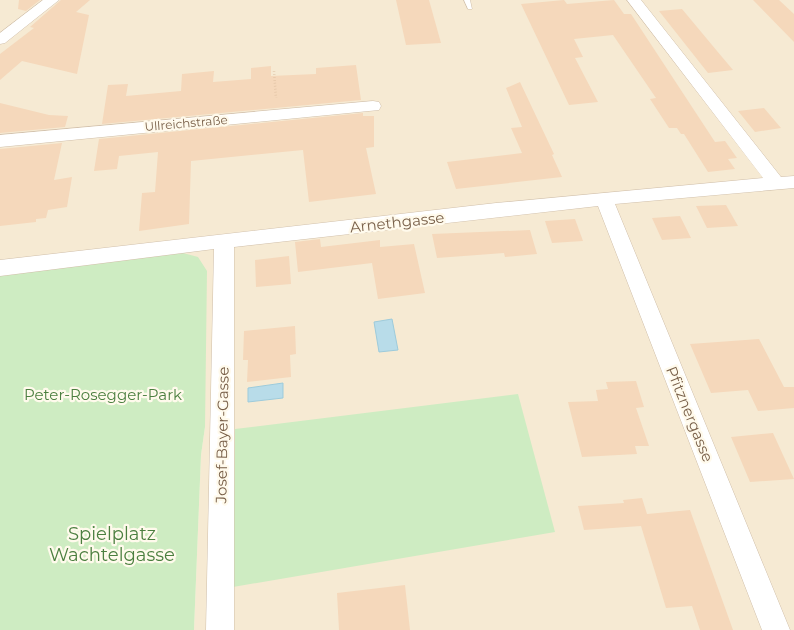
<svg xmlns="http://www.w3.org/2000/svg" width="794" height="630" font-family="Montserrat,sans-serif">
  <rect width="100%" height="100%" fill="#fef7e5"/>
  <path fill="#f6ead3" d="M0,0H794V630H194L201,455L205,427L0,276Z"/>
  <g fill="#ceecc2">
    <path d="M183,253L198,257L207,271L205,427L201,455L194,630H0V276Z"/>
    <path d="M518,394L555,532L233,587L235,429Z"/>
  </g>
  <g fill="#b8dce9" stroke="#9dcbdb">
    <path d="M392,319L398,350L379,352L374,322Z"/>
    <path d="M283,383V398L248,402V388Z"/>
  </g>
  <g fill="#f5d8bb">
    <path d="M19,0H40L26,11L18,9Z"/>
    <path d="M61,0H90L76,12L89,15L77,74L22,61L0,80V54L34,28L30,27Z"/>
    <path d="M396,0H429L441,43L406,45Z"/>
    <path d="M564,0L567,4L614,0L624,14H631L715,142L725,141L737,158L728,159L735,169L708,172L684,134H681L677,128H669L650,99L656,98L613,35L574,39L583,57L575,58L598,102L569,105L521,4Z"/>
    <path d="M753,0H779L794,14V42Z"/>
    <path d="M682,9L717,51L733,70L708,73L659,11Z"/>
    <path d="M356,65L361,100L102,124L108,85L128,84L126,96L181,91L182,74L214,71L213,82L251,79V68L271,66V76L316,74V68Z"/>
    <path d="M520,82L554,154L552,155L562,177L456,189L447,162L522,153L511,128L522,127L506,88Z"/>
    <path d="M0,103L49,115L68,116L65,127L0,133Z"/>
    <path d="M764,108L781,128L755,132L738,111Z"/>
    <path d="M363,113V116H374V147L366,148L376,194L309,202L303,150L191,161L189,224L139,231L142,193L155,192L158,152L119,156L117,169L94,171L99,139Z"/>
    <path d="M62,143L54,180L72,177L67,207L48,210L46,218L36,219V222L0,226V149Z"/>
    <path d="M726,205L738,226L707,228L696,206Z"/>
    <path d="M680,216L691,238L662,240L652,218Z"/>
    <path d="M575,219L583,241L552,243L545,221Z"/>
    <path d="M530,230L537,254L505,257L504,253L437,258L432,234Z"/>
    <path d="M320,239L321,247L380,240V247L414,244L425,293L378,299L372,263L298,272L295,242Z"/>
    <path d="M289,256L291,284L256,287L255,260Z"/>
    <path d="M295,326L296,354L290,355L291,377L247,382L248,360H243L244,331Z"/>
    <path d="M759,339L784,387H794V408L758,411L748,390L711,393L690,344Z"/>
    <path d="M636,381L644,407L636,408L649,446H635L637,454L582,457L568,402L598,401L596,390L608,389L606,382Z"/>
    <path d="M773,433L794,479L750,482L731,437Z"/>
    <path d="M642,498L647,514L690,510L733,630H700L692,606L666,608L641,526L584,530L578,506L624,503L623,500Z"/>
    <path d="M405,585L410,630H339L337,593Z"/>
  </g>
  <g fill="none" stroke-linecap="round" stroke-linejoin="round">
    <g stroke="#d0bfaa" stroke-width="1">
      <path id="lane" d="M464,0H470L472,9H468Z"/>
    </g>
    <g stroke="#d0bfaa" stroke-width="1">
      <g id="street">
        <path d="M43,0H59L5,43L0,44V33Z"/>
        <path d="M627,0H641L781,177L794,176V188L615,204L790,630H762L598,206L234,247V630H206L214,249L0,276V260L496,203L763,178Z"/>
        <path d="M373,101L379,102L381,106L379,110L0,147V135Z"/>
      </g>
    </g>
    <path stroke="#dabc9d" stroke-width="2.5" stroke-dasharray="0.5 2.5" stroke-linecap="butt" d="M274,71L276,98"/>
    <use href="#lane" fill="#fff" fill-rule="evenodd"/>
    <use href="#street" fill="#fff" fill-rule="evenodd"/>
  </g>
  <g text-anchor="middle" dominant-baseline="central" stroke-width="4.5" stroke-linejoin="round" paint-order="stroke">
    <g font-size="12" fill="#785f48" stroke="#fffaec">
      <text transform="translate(186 123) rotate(-5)">Ullreichstraße</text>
    </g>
    <g font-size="15" fill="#785f48" stroke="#fffaec">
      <text transform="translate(397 222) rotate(-6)">Arnethgasse</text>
      <text transform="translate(690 414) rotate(68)">Pfitznergasse</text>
      <text transform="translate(222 435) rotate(-89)">Josef-Bayer-Gasse</text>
    </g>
    <g font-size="15" fill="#4b7f3f" stroke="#fffaec">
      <text x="103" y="394">Peter-Rosegger-Park</text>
    </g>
    <g font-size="18" fill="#4b7f3f" stroke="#fffaec">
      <text x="112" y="534">Spielplatz<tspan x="112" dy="21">Wachtelgasse</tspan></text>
    </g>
  </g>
</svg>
